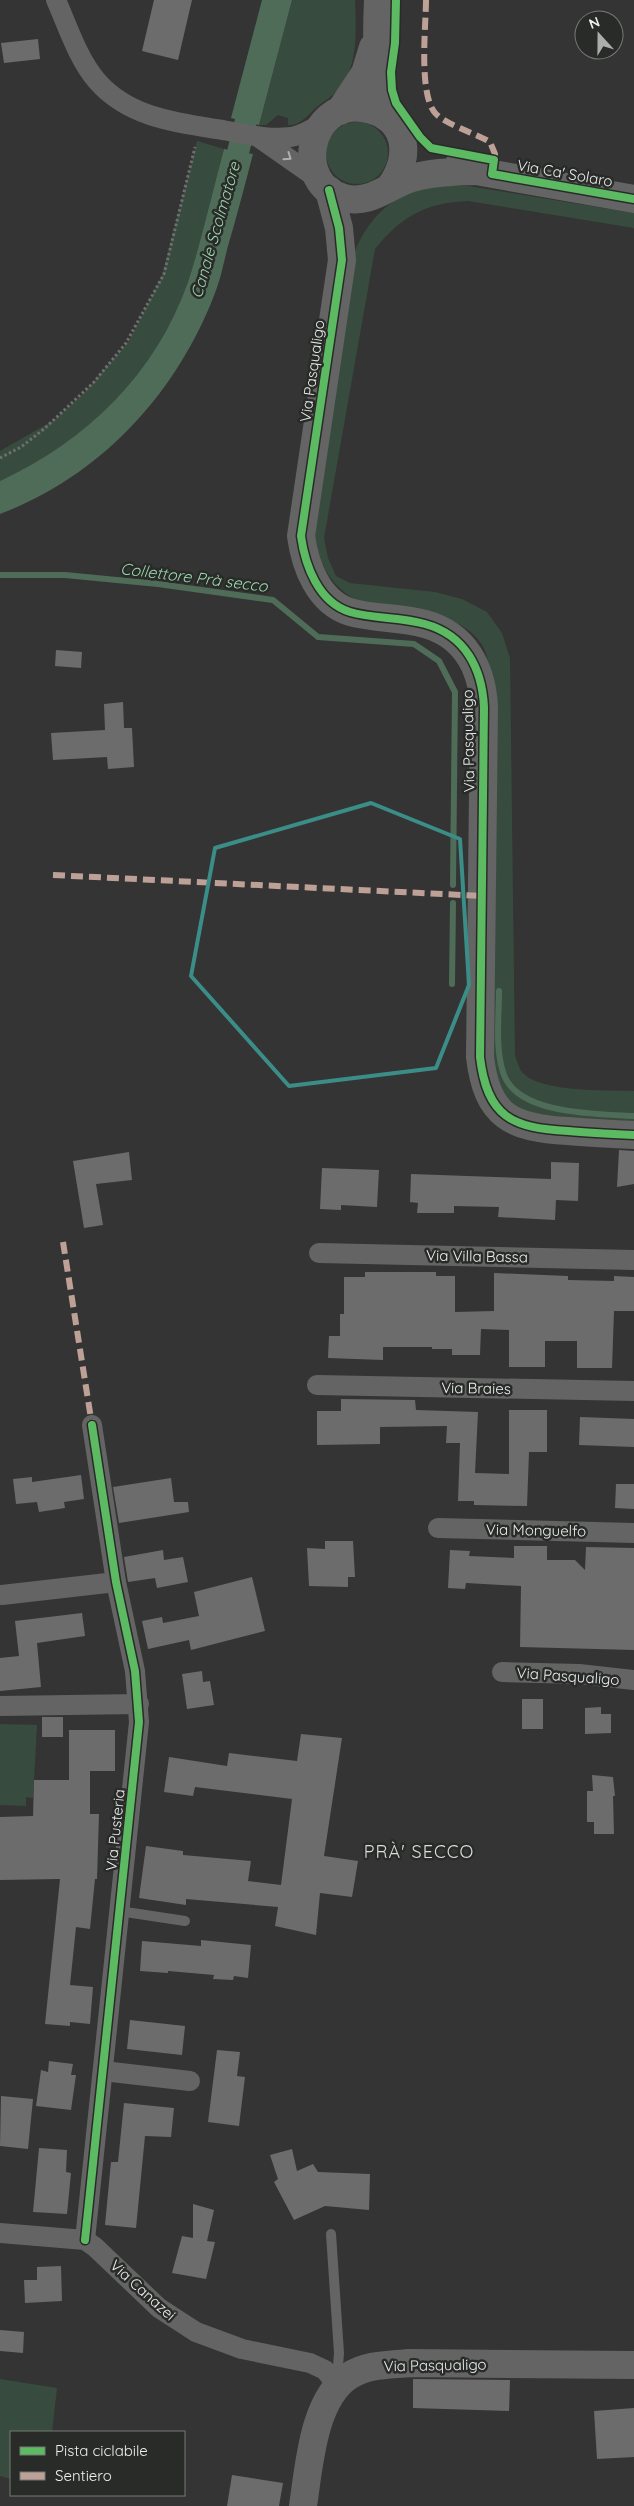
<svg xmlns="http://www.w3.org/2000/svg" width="634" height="2506" font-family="Quicksand,sans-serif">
  <rect width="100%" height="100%" fill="#343434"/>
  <g fill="#374c3e">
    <path d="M292,0H355C356,28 359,68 338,90C332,97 324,101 317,107C308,114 301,126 288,125V118L278,115L266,125H259Z"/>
    <circle cx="357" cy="153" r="31"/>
    <path d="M197,141L224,149C212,193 202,239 188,282C155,375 87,440 0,481V451L54,420L83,394L129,341L162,276Z"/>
    <path d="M443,185L468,186L634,213V228L468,201C425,203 402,216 375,249L324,538L328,558L336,576L350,583L435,592L462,599L487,612L502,633L510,658L515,1056C517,1061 519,1067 521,1071C538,1093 608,1090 634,1091V1125C607,1123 546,1123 524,1112C508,1105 499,1089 493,1074L492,678C489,667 488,655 482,645C462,610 396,609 360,602C330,586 322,568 313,536L354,253C371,212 398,190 443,185Z"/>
    <path d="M0,1724L37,1725L33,1798L26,1797V1806L0,1805Z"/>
    <path d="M0,2379L57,2388L52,2432H11V2479L0,2476Z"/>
  </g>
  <g fill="#4f6c58">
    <path d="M262,0H292L259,125L231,118Z"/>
    <path d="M224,149L253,154C245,185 237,215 228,246C224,261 221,278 215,293C177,393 101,476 0,514V481C87,440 155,375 188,282C202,239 212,193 224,149Z"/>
  </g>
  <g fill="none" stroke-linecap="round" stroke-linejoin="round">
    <g stroke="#4f6c58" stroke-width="6">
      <path d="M0,575H65L158,584L273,600L318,637L414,644L439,661L455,692L453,885"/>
      <path d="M452,984L453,903"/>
      <path d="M499,991C499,1017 495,1047 503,1072C515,1115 598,1114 634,1116"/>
    </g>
    <path stroke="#4f6c58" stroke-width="22" d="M231,180L253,93"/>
  </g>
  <g fill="#6c6c6c">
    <path d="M154,0H192L178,60L142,51Z"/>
    <path d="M38,39L40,59L4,63L1,43Z"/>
    <path d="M56,650L82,652L81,668L55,666Z"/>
    <path d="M123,702L124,728H132L134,767L108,769L107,757L53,760L51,733L105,730L104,704Z"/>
    <path d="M619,1150L634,1151V1184L617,1187Z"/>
    <path d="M129,1152L132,1180L96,1184L103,1225L84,1228L73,1161Z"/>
    <path d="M551,1162L579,1163L578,1201L556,1200L555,1220L498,1217L499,1207L454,1206V1213H417L418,1203L410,1202L411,1174L551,1179Z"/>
    <path d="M322,1168L379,1170L377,1207L341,1205V1210L320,1209Z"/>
    <path d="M365,1272H436V1276H455V1312L494,1311V1273L568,1276V1280L614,1281V1276L634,1277V1311H614L612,1368H577V1341H545V1367H509V1330L481,1329L480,1355H452V1349H432V1347H383V1360L328,1358L329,1336H340V1314H344V1277H365Z"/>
    <path d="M341,1399L415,1400L416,1410L478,1412L475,1473L509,1474V1410H547V1452H529L527,1506L474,1505V1501H458L460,1443H446L447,1426L380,1427V1444L317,1445V1411H341Z"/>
    <path d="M580,1417L634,1419V1447L579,1445Z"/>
    <path d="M81,1475L84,1499L64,1502L65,1508L39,1512L37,1502L16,1504L13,1479L32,1477V1482Z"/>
    <path d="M171,1478L174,1502H188L189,1512L119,1523L113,1487Z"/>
    <path d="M616,1484H634V1509L615,1508Z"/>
    <path d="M325,1541H353L355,1577H348V1587L309,1586L307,1548L325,1549Z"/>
    <path d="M514,1546H547V1560H575L585,1570L586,1547L634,1548V1650L520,1647L521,1586L466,1583L465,1589L448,1588L450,1550L470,1551L469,1556L514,1558Z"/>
    <path d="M163,1550L164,1560L183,1557L188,1582L157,1588L155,1578L128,1582L124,1557Z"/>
    <path d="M252,1577L265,1631L191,1650L189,1640L148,1649L142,1621L162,1617L163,1623L199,1616L194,1592Z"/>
    <path d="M82,1613L85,1636L37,1643L41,1687L0,1691V1658L19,1656L15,1621Z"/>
    <path d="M202,1671L203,1682L210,1681L214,1705L187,1709L182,1674Z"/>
    <rect x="522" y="1699" width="21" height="30"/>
    <path d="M601,1707V1714H611V1733L585,1734V1708Z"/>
    <rect x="42" y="1717" width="21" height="20"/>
    <path d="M69,1730H115V1771H90V1814H99L97,1879H95L90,1929L76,1927L70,1985L93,1987L90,2024L70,2022V2026L45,2024L60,1879L0,1880V1817L33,1816L34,1780H69Z"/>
    <path d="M301,1734L342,1738L324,1856L358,1861L352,1897L320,1893L316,1935L275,1926L278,1907L186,1899V1905L139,1898L146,1846L183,1851V1855L251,1861L248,1881L281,1885L292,1799L195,1787L193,1796L164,1792L169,1757L227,1766L229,1753L297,1761Z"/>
    <path d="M592,1775L613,1777L615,1796H613L614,1834H594V1822H587V1791H593Z"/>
    <path d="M201,1940L251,1945L248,1978L234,1976L233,1980L213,1979L214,1975L168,1971V1973L140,1971L142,1941L201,1946Z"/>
    <path d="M130,2020L185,2026L182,2055L127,2049Z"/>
    <path d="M217,2050L240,2052L237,2076L245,2077L239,2126L208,2122Z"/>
    <path d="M49,2061L73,2064L71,2075H76L71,2110L36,2106L41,2070L48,2072Z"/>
    <path d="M1,2096L33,2099L28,2149L0,2146Z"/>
    <path d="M124,2103L174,2108L171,2137L145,2136L136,2228L105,2225L111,2162H118Z"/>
    <path d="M39,2148L67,2150L66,2172L71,2173L67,2214L33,2212Z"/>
    <path d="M292,2149L297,2171L313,2164L318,2172L370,2174L369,2210L325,2206L294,2220L274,2182L278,2179L270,2155Z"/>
    <path d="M193,2204L214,2210L207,2241L215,2242L206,2279L172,2273L182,2236L193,2238Z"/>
    <path d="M61,2266L62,2301L25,2303L24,2280H37V2267Z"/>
    <path d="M0,2330L24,2332L23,2353L0,2351Z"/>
    <path d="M413,2379L510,2380L509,2411L413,2408Z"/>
    <path d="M634,2408V2457L597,2459L594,2411Z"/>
    <path d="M232,2475L283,2483L279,2506H227Z"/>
  </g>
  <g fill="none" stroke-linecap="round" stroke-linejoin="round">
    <path stroke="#6f6f6f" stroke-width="3" stroke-dasharray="2.5 2.5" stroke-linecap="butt" d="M0,458L21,447L44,429L94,382L126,343L164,274L195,147"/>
    <g stroke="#646464" stroke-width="10">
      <path d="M119,1911L185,1921"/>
      <path d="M331,2234L339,2353L337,2379"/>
    </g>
    <g stroke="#646464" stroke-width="20">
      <path d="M56,0C68,27 78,59 97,81C129,118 178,123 223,130C245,134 268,140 291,137C303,135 312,129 322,123"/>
      <path d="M258,137L318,179"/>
      <path d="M319,1253L634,1260"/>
      <path d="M317,1385L634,1391"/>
      <path d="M438,1528L634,1533"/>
      <path d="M2,1595L116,1582"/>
      <path d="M502,1672L579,1674L634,1680"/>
      <path d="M0,1706L139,1704"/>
      <path d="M103,2071L190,2081"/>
      <path d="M0,2233L85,2240L95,2247L159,2308L196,2332L242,2349L310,2363L325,2370L337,2385"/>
      <path d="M85,2240L139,1722L135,1671L116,1582L92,1425"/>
    </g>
    <g stroke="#646464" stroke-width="28">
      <path d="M378,0C376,41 377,77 386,117"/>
      <path d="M340,111L365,73L373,47"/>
      <path d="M458,166L476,171L634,199"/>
      <path d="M389,188C414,156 407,114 362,108C308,101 292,184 344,198C371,205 388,185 412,178C433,172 454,172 476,171"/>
      <path d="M329,190L339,228L342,260L301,536C305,565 318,602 350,612C374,619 401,617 425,624C465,635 482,668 484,707L480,1057C487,1117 512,1128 568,1131C590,1133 612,1134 634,1135"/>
      <path d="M303,2506C309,2467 313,2399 349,2376C367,2364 389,2365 409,2363L634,2365"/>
    </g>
    <g stroke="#bda197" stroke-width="6" stroke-dasharray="12 6" stroke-linecap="butt">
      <path d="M426,0C426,25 418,96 436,114C447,125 475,133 490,142L495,154L494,160"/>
      <path d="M53,875L482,896"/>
      <path d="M63,1242L92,1425"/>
    </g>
    <g stroke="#292b29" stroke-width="11">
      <g id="cycleway">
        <path d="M396,0L395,43L391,72L392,90L396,103L420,137L431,148L494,160L492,174L634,199"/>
        <path d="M329,190L339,228L342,260L301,536C305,565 318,602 350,612C374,619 401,617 425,624C465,635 482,668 484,707L480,1057C487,1117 512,1128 568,1131C590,1133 612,1134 634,1135"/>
        <path d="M85,2240L139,1722L135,1671L116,1582L92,1425"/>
      </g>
    </g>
    <use href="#cycleway" stroke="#5cba63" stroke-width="8"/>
  </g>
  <defs><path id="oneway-chevron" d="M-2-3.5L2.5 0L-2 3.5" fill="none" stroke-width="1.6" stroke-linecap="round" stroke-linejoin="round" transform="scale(1.25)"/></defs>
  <use stroke="#afb0af" href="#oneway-chevron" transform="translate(288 157) rotate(35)"/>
  <path fill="none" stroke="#3b8e87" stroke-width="4" stroke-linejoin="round" d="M371,803L460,839L469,985L436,1068L289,1086L191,976L215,848Z"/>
  <g text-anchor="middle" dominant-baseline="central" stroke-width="5" stroke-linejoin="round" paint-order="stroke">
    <g font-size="15" fill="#eceeed" stroke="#292b29">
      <text transform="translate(565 173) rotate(10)">Via Ca' Solaro</text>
      <text transform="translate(312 371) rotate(-82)">Via Pasqualigo</text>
      <text transform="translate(468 741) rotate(-91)">Via Pasqualigo</text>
      <text transform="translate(477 1256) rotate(1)">Via Villa Bassa</text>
      <text transform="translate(476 1388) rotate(1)">Via Braies</text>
      <text transform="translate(536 1530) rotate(1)">Via Monguelfo</text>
      <text transform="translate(568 1676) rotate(4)">Via Pasqualigo</text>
      <text transform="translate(115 1830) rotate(-84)">Via Pusteria</text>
      <text transform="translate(143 2290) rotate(42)">Via Canazei</text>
      <text transform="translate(435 2365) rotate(-1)">Via Pasqualigo</text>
    </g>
    <g font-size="16" font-style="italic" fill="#9dd6af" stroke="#292b29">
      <text transform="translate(215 230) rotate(-74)">Canale Scolmatore</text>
      <text transform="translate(194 577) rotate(7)">Collettore Prà secco</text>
    </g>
    <g font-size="18" letter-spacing="1" fill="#dadddb" stroke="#292b29">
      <text x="419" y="1851">PRÀ' SECCO</text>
    </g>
  </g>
  <rect x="10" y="2431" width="175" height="65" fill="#292b29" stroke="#777977"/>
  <rect x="20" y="2447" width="25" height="8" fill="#5cba63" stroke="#777977"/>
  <text x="55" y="2456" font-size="15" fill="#eceeed">Pista ciclabile</text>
  <rect x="20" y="2472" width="25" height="8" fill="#bda197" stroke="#777977"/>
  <text x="55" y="2481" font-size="15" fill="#eceeed">Sentiero</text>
  <g transform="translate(599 35) rotate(339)"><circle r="24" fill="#292b29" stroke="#777977"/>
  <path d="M0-4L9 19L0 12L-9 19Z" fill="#acadac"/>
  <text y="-8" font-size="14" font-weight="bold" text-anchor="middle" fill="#eceeed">N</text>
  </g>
</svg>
